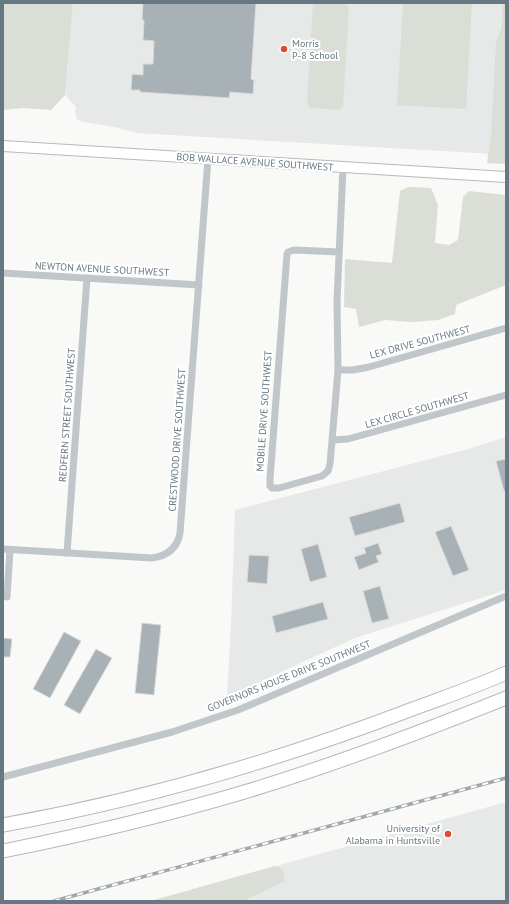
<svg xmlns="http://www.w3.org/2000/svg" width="509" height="904" font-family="'PT Sans',sans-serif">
  <rect width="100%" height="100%" fill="#f9f9f7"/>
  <g fill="#e7e9e8">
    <path d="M73,3H502L493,154L137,133L115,127L83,122L77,119L75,113L76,107L65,95Z"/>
    <path d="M506,437V590L355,638L227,697L231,625L235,510L468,449Z"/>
    <path d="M506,802V901H151Z"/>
  </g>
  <g fill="#daded6">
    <path d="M3,3H73L65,95L51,110L24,108L3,110Z"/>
    <path d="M313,3L344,4L349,7L343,107L340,110L311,108L307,103Z"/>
    <path d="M403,3H472L466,109L397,105Z"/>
    <path d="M502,3H506V164L487,163L491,135L496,43L501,29Z"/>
    <path d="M408,187L431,188L438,205L435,243L449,245L458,240L463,197L469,191L506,195V285L456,305L455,314L438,320L411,322L385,320L359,327L356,309L344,307L345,259L392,263L400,191Z"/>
    <path d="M275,866L283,869L285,881L243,901H151Z"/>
  </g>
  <g fill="#a8b2b6" stroke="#dbdbd9">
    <path d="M143,3H256L251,79L254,80L253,94L230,92L229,98L140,92V90H131L132,74L143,75V64H153L154,41L143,40L144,20H142Z"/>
    <path d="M506,459V491H504L496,461Z"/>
    <path d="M400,503L405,522L355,536L349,517Z"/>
    <path d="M451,526L469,570L453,576L435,532Z"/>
    <path d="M378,543L382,554L376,556L379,562L359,570L354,557L366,553L364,548Z"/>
    <path d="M318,544L327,577L310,582L301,549Z"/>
    <path d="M249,555L269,556L267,584L247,582Z"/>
    <path d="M380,586L389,619L372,623L363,591Z"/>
    <path d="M323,602L328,619L276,633L272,616Z"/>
    <path d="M142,623L161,625L154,695L135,693Z"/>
    <path d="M64,632L81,641L50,698L33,689Z"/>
    <path d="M3,638L12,639L10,657H3Z"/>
    <path d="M96,649L112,658L80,714L64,705Z"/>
  </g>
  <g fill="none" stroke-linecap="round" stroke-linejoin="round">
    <g stroke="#b3babd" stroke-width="12">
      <path id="secondary" d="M3,146L506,177"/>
    </g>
    <g stroke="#b4b9bc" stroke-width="15">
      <g id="highway">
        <path d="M3,825C142,800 279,760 410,710C442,698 475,687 506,673"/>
        <path d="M3,851C83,835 163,816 241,793C331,766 419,733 506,698"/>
      </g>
    </g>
    <g stroke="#c0c6c9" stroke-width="7">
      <path d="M339,252L294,250L288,252L287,254L270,479V486L272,488H279L322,476L328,471L330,464L338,370L337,301L343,168"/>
      <path d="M3,273L199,285"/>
      <path d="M338,370H353L369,367L506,328"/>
      <path d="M333,440L348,439L506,395"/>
      <path d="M3,549L152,558C167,556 177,549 180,533L208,159"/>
      <path d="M67,553L87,278"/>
      <path d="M7,597L10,550"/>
      <path d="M3,777L172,732L238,710L506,596"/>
    </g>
    <use href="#secondary" stroke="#fff" stroke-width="10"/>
    <use href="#highway" stroke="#fff" stroke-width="13"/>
    <g stroke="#a0a9ad" stroke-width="3.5">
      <path id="rail" d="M54,901L506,778"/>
    </g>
    <use href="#rail" stroke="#fff" stroke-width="2" stroke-dasharray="6" stroke-linecap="butt"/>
  </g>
  <g fill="#db4c36" stroke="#fff" stroke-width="1.5">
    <circle cx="284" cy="49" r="4"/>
    <circle cx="448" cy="834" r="4"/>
  </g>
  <g text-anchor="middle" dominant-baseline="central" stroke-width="4" stroke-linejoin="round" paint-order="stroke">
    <g font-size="10" fill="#667881" stroke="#fff" text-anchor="start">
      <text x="292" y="43">Morris<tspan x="292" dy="12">P-8 School</tspan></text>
      <text x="440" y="828" text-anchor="end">University of<tspan x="440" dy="12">Alabama in Huntsville</tspan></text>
    </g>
    <g font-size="10" fill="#667881" stroke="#fff">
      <text transform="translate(255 162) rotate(4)">BOB WALLACE AVENUE SOUTHWEST</text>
      <text transform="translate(102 269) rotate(3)">NEWTON AVENUE SOUTHWEST</text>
      <text transform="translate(420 342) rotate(-15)">LEX DRIVE SOUTHWEST</text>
      <text transform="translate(417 410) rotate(-16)">LEX CIRCLE SOUTHWEST</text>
      <text transform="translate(264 411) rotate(-86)">MOBILE DRIVE SOUTHWEST</text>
      <text transform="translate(67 415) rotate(-86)">REDFERN STREET SOUTHWEST</text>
      <text transform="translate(177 440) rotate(-86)">CRESTWOOD DRIVE SOUTHWEST</text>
      <text transform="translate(289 676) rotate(-22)">GOVERNORS HOUSE DRIVE SOUTHWEST</text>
    </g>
  </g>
  <rect width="509" height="904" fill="none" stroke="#667881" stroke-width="8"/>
</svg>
